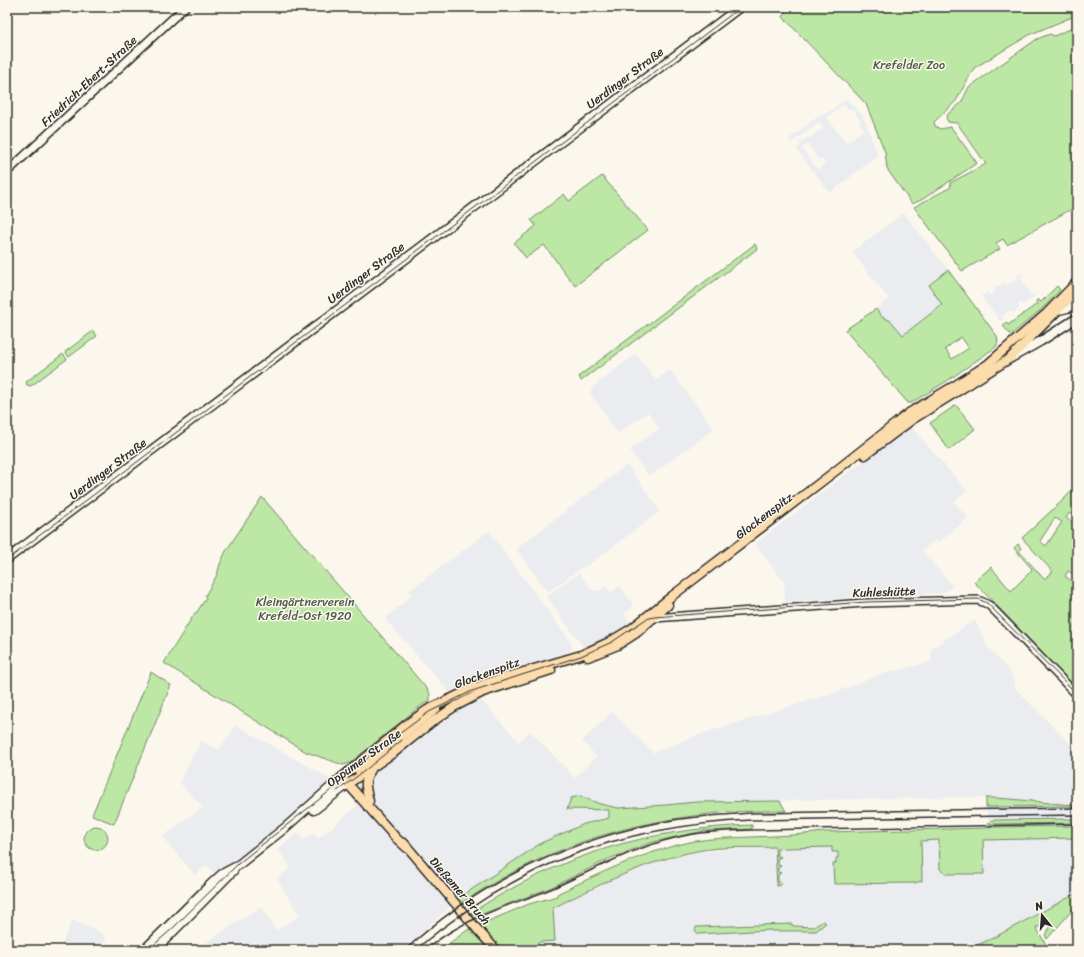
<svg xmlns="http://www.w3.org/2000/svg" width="1084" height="957" font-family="Sriracha,sans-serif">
  <rect width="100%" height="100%" fill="#fbf7ec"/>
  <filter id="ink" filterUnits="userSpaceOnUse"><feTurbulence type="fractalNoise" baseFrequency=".025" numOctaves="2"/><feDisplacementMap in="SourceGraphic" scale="8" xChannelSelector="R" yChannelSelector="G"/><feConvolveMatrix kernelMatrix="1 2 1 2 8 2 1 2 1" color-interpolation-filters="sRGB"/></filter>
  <g filter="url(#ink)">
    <g fill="#eaecf0" fill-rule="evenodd">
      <path d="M846,99L863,116L878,155L830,193L796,149L801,145L799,143L808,137L810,138L823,128L819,122L791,143L789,139L824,112L826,114ZM844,104L849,110L852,109L861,121L859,123L864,129L846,143L827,118ZM808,144L819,160L821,158L825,164L818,170L802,148Z"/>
      <path d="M904,213L948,270L929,285L942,305L902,335L891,321L882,317L876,309L889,299L852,252Z"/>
      <path d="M1022,273L1023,275L1020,277L1031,295L1034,294L1035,296L1023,305L1020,303L1018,305L1020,308L1013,313L1011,310L1002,316L1004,319L1000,321L981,296L988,292L989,295L996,292L994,289L1004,283L1006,286L1018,279L1017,276Z"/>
      <path d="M636,354L656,380L670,370L714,429L651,475L647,474L630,450L659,428L648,412L618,433L590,393L593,387Z"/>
      <path d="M910,425L967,491L954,502L968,518L938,543L935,540L922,551L953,586L944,593L785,602L784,582L755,544Z"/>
      <path d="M625,466L630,468L658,508V513L592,562L577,571L548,592L518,552V547Z"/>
      <path d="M489,531L571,642L572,647L570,652L565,653L566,656L480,680L449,692L385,619L412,595L409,591Z"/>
      <path d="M579,573L591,589L600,591L606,586L611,593L620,586L634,606L624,614L631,623L607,638L584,648L546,596Z"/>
      <path d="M975,620L987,646L1011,673L1015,688L1077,751V805H1060L1030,801L973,797L696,802L666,805L618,808L600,804L580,796L567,809L609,810V818L584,824L454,903L402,950H198L203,945L261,906L276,930L300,916L277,879L291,867L277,849L298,833L303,841L313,833L318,839L358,805L347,793L440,724L460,710L480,699L519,742L530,731L575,778L596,756L582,741L612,712L653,753L697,735L834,693L881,674L931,662V649Z"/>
      <path d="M236,725L334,781L216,876L207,865L195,875L162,837L203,807L179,782L201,741L219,750Z"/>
      <path d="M1077,806V819L988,820L986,807Z"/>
      <path d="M988,823L992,824L1077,823V826L987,827Z"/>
      <path d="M1077,838V893L993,938L966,950H528L540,942L554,940L553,908L610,880L639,868L694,852L841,842Z"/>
      <path d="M72,920L100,932L107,939L96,950H60Z"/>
    </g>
    <g fill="#bce7a4" stroke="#748968" fill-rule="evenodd">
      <path d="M792,7H1077V15L1031,34L974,68L956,101L934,122L935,126L940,129L951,127L977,163L923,199L912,204L887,169L885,152L866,104L783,17L786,8L791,10Z"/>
      <path d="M1077,26V206L1007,245L1003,239L996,243L1000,249L962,271L914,207L951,187L950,183L986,164L957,123L948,122L946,118L948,114L961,103L969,87L1037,39L1050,34L1054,36Z"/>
      <path d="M602,176L648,230L575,286L544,245L526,258L514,243L536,226L531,220L564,194L569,201Z"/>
      <path d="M755,244L757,249L581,381L579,376Z"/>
      <path d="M948,270L997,336L998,342L996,347L947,381L911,403H908L845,330L876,309L882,317L891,321L903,335L942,305L929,285ZM961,337L969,348L952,359L945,349Z"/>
      <path d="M1057,286L1060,290L1044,307L1011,335L1003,326L1006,322L1008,325L1037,304L1036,301L1038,299L1041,302Z"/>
      <path d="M93,331L97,336L69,357L65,352Z"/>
      <path d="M63,354L67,359L31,386L27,385L26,383L27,381Z"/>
      <path d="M956,405L975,429L949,450L930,423Z"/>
      <path d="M1077,485V518L1069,513L1066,518L1077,526V576L1068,571L1065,576L1077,585V689L974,582L991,567L1011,591L1030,572L1032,569L1014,548L1018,544L1021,548L1019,551L1044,579L1053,572L1022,538L1064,499ZM1055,518L1062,522L1046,546L1040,541Z"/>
      <path d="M262,497L427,689L430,694V701L423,704L350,763L343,765L306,752L164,663L195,613L197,612L206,598L205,596L217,575L220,564L226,551Z"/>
      <path d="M151,672L171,685L114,824L92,815Z"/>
      <path d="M580,796L600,804L618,808L666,805L696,802L780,801L786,811C758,811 729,811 701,815C609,826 534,854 457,906L453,902L541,843L584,824L609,818V810L567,809L571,798Z"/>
      <path d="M986,798C1017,798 1047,804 1077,805V806L986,807Z"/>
      <path d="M1077,819V823L992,824L988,823L992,820Z"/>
      <path d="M752,825V829L704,831L653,842L611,858L552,887L472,918L469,914C560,855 645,829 752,825Z"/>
      <path d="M1077,826V838L983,840L984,874H947L940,869L939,840L921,841L922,881L914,883L834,884L833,864L836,863V858H838V852H832V847L786,848L777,849V856L781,857L777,859L778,865L781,866L778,868V872L781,873L778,875V882L781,883V885L777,886L775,847C750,848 722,846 697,851C646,861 599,885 553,908L555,941L540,942L528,950H502L479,925L529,904L557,896V894C600,873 643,852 690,842C710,838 731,838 751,837C776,836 800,835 824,832L987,828V827H990Z"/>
      <circle cx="96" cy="838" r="12"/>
      <path d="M1077,893V905L1047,939L1045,935L1051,926L1050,924L1052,922L1047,919L1040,927H1036L1049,950H966L993,938Z"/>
      <path d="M823,921L826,923L816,931H771V930L698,934L695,930L696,927L792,924L793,926L814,927Z"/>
      <path d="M469,929L489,950H440Z"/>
    </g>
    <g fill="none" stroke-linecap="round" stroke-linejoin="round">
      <g stroke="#2b2b2b" stroke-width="10">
        <g id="tertiary">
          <path d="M7,172L185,7"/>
          <path d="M654,618L865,603L978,600L985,603L990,606L1077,695"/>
        </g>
      </g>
      <g stroke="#2b2b2b" stroke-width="11">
        <g id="secondary">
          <path d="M1054,311L1077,306"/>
          <path d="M1011,358L1041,341L1077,318"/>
          <path d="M7,559L740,7"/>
          <path d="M314,810L348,784"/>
          <path d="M144,950L210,885L222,874L237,866L286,827L341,778"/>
          <path d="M155,950L233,871"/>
        </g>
      </g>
      <g stroke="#2b2b2b" stroke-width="11">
        <g id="primary">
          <path d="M865,455L913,419L1009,359L1077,291"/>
          <path d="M588,657L618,645L635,634L668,605"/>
          <path d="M359,771L436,709"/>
          <path d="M348,784L396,751L432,722L454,707L483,692L551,670"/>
          <path d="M369,801C366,789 363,781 371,770"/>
          <path d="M404,843L477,929L496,950"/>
          <path d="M407,848L396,838L347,783L341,778L407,724L427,710L471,689L490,682L581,655L611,641L631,629L672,596L838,469L909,413L954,386L988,364L1046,314L1077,282"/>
        </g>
      </g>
      <use href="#tertiary" stroke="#fbf7ec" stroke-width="7"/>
      <use href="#secondary" stroke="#fbf7ec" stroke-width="8"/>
      <use href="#primary" stroke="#fcdcac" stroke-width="8"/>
      <g stroke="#2b2b2b" stroke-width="1">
        <path d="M7,560L741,7"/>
        <path d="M337,791L363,772L402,740"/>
        <path d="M148,950L172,929L239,863L331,790L373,753L429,712L472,691L581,656L612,642L646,619L654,617L867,602L978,599L987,603L1077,694"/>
      </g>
      <g stroke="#2b2b2b" stroke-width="1.5">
        <path d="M405,950C479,881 574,837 673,820C699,816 725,815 752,813L1077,808"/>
        <path d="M415,950C517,864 619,826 752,820L1077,815"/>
        <path d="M425,950C441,937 458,926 477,918C501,906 528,899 553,888C598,868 639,844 688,835C709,831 730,831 751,830L1077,824"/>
      </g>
    </g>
  </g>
  <g text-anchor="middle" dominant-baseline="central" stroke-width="3" stroke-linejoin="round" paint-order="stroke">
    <g font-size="12" fill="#4f5a49" stroke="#fbf7ec">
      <text x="909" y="65">Krefelder Zoo</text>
      <text x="305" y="602">Kleingärtnerverein<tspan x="305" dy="14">Krefeld-Ost 1920</tspan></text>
    </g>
    <g font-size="12" fill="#2b2b2b" stroke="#fbf7ec">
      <text transform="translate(625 78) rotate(-37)">Uerdinger Straße</text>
      <text transform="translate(89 81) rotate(-43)">Friedrich-Ebert-Straße</text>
      <text transform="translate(366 273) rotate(-37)">Uerdinger Straße</text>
      <text transform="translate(108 469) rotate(-37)">Uerdinger Straße</text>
      <text transform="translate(764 516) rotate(-37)">Glockenspitz</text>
      <text transform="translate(884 592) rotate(-2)">Kuhleshütte</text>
      <text transform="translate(487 673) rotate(-20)">Glockenspitz</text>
      <text transform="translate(364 758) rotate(-36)">Oppumer Straße</text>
      <text transform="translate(460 891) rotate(49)">Dießemer Bruch</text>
    </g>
  </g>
  <rect width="1084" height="957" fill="none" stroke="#fbf7ec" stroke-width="24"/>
  <rect x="12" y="12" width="1060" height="933" fill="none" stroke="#2b2b2b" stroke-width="1.5" filter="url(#ink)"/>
  <g transform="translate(1042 915) rotate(343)" stroke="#fbf7ec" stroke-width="3" paint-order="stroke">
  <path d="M0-3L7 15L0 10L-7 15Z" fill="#2b2b2b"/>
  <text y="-6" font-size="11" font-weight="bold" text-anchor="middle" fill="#2b2b2b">N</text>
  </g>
</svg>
